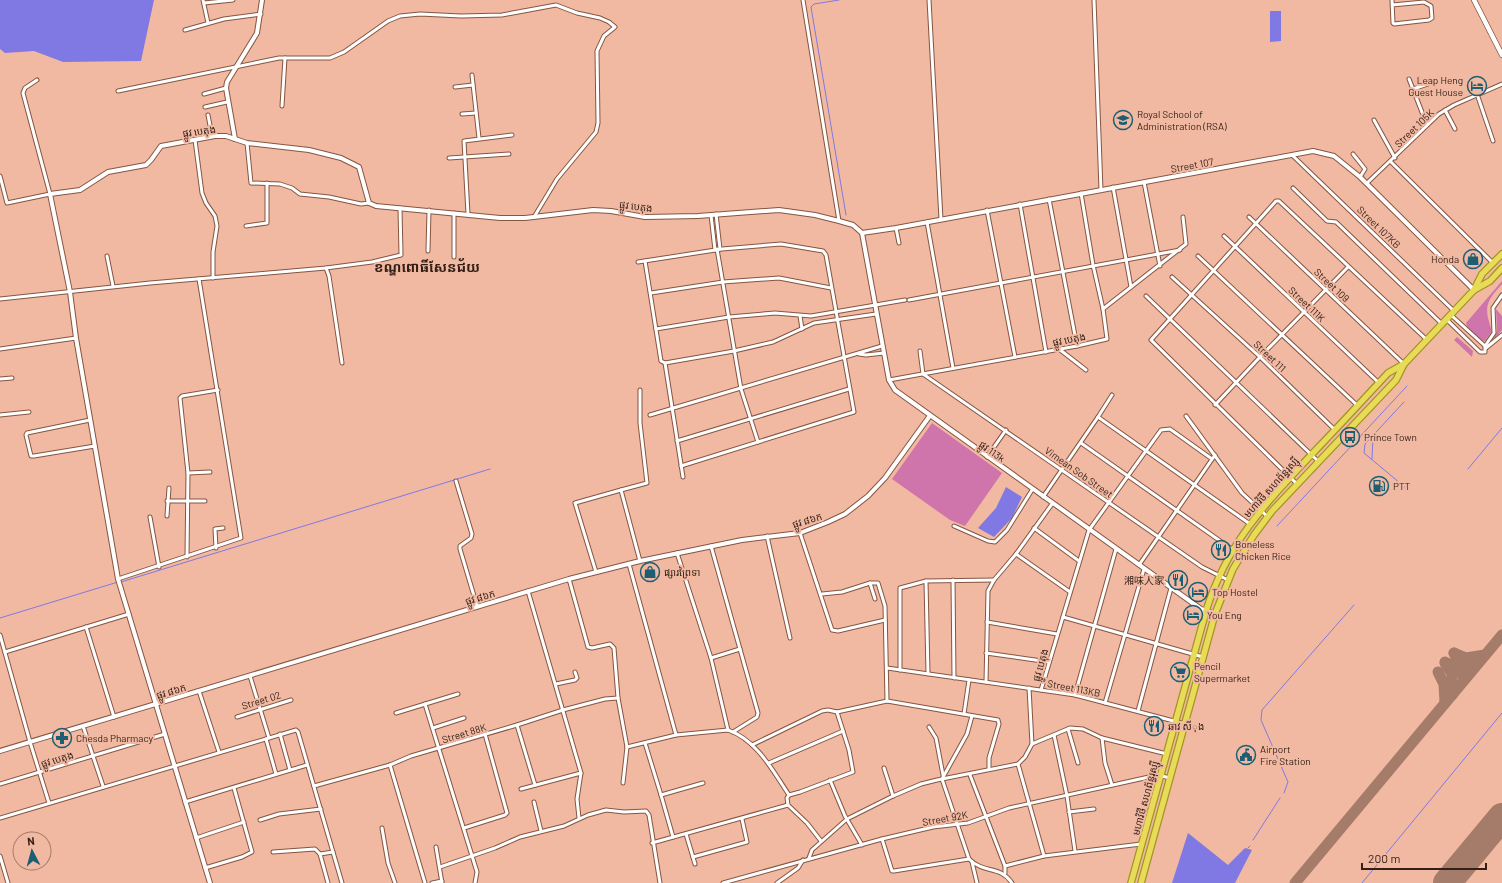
<svg xmlns="http://www.w3.org/2000/svg" width="1502" height="883" font-family="Barlow,'Noto Sans SC','Noto Sans Khmer',sans-serif">
  <rect width="100%" height="100%" fill="#f1b9a2"/>
  <g fill="#d074ac">
    <path d="M1502,281V284C1485,303 1484,307 1492,331L1485,341C1478,340 1467,330 1466,323Z"/>
    <path d="M1496,309L1502,316V330L1494,339L1497,331Z"/>
    <path d="M1457,337L1473,351L1472,357L1454,340Z"/>
    <path d="M932,423L1002,473L965,526L950,520L892,479Z"/>
  </g>
  <g fill="#8079e4">
    <path d="M0,0H154L141,61L63,62L34,51L5,53L0,49Z"/>
    <path d="M1270,11H1281V41L1270,42Z"/>
    <path d="M1006,487L1022,497L1012,518L994,537L978,528L996,508Z"/>
    <path d="M1188,833L1228,865L1245,848L1252,850L1235,883H1172Z"/>
  </g>
  <g fill="none" stroke-linecap="round" stroke-linejoin="round">
    <g stroke="#8079e4" stroke-width="1">
      <path d="M839,0L814,4L811,7L846,215"/>
      <path d="M1404,402L1365,444L1364,453L1406,488"/>
      <path d="M1372,459L1373,437"/>
      <path d="M1468,469L1502,428"/>
      <path d="M1277,526L1407,386"/>
      <path d="M121,582L490,469"/>
      <path d="M0,618L118,582"/>
      <path d="M1284,793L1288,782L1261,720L1262,710L1354,605"/>
      <path d="M1253,840L1280,798"/>
      <path d="M1248,848L1250,846"/>
      <path d="M1362,883L1502,713"/>
    </g>
    <g stroke="#a57b6a" stroke-width="11">
      <path d="M1454,653L1460,664L1461,674"/>
      <path d="M1454,653L1466,658L1485,655"/>
      <path d="M1445,662C1456,668 1466,669 1478,662"/>
      <path d="M1445,663L1452,674V695"/>
      <path d="M1438,672L1444,684L1445,702"/>
      <path d="M1295,883L1502,635"/>
    </g>
    <path stroke="#a57b6a" stroke-width="28" d="M1447,883L1502,817"/>
    <g stroke="#855541" stroke-width="5">
      <g id="minor">
        <path d="M203,0L208,23"/>
        <path d="M803,0L839,221"/>
        <path d="M929,0L941,219"/>
        <path d="M1094,0L1101,190"/>
        <path d="M1392,0L1393,23L1394,24L1429,20L1432,18L1431,6L1424,2L1392,5"/>
        <path d="M204,3L233,0"/>
        <path d="M185,30L224,19L261,14"/>
        <path d="M472,75L479,138"/>
        <path d="M1409,79L1427,125"/>
        <path d="M455,87L473,85"/>
        <path d="M1413,89L1428,84"/>
        <path d="M118,91L279,58H330L344,52L388,21L400,16L420,14L461,16L502,15L556,5L577,13L600,18L609,22L615,27L604,36L597,51L598,123L596,132L557,179L534,217"/>
        <path d="M204,94L226,88"/>
        <path d="M1477,94L1493,141"/>
        <path d="M282,106L285,58"/>
        <path d="M205,107L227,102"/>
        <path d="M1445,110L1455,129"/>
        <path d="M462,114L476,113"/>
        <path d="M208,115L212,136"/>
        <path d="M1374,120L1395,158"/>
        <path d="M195,140L202,193L206,203L215,216L217,226L213,252V278"/>
        <path d="M247,143L251,183L280,184L292,188L300,194L329,197L361,204L369,203"/>
        <path d="M1353,154L1365,169L1360,177"/>
        <path d="M1292,155L1454,311"/>
        <path d="M449,158L509,154"/>
        <path d="M1391,162L1493,263"/>
        <path d="M0,176L7,203L50,194L23,93L25,88L37,80"/>
        <path d="M1144,182L1160,266"/>
        <path d="M1367,183L1439,114L1454,105L1502,84"/>
        <path d="M1113,187L1131,287"/>
        <path d="M1293,188L1327,221L1336,222L1442,324"/>
        <path d="M1049,199L1077,346"/>
        <path d="M1020,204L1046,352"/>
        <path d="M987,210L1015,357"/>
        <path d="M454,213V257"/>
        <path d="M468,214L464,141L512,135"/>
        <path d="M716,214L720,249"/>
        <path d="M711,215L715,250"/>
        <path d="M1249,217L1404,364"/>
        <path d="M927,222L953,368"/>
        <path d="M246,226L267,223V183"/>
        <path d="M896,228L899,243"/>
        <path d="M1224,236L1379,383"/>
        <path d="M717,249L741,389L758,442"/>
        <path d="M428,251L429,210"/>
        <path d="M107,256L113,286"/>
        <path d="M1198,256L1358,406"/>
        <path d="M645,261L661,361L665,363L734,351L773,342L814,323L876,314"/>
        <path d="M638,262L722,249L781,244L823,251L826,255L854,412L681,466"/>
        <path d="M326,268L329,276L342,363"/>
        <path d="M1172,277L1260,357L1335,430"/>
        <path d="M651,293L723,282L779,278L831,288"/>
        <path d="M1146,296L1319,462"/>
        <path d="M0,299L150,283L326,268L372,262L401,255L400,208"/>
        <path d="M909,300L1180,250"/>
        <path d="M1103,309L1186,244L1183,217"/>
        <path d="M800,316L802,329"/>
        <path d="M1446,319L1480,352H1485V346L1451,315"/>
        <path d="M656,329L729,317L775,313L811,316L905,300"/>
        <path d="M1485,346L1494,333L1493,308L1502,295"/>
        <path d="M1486,348L1502,335"/>
        <path d="M0,349L76,338"/>
        <path d="M1059,349L1086,370"/>
        <path d="M920,351L923,374L1202,567L1228,580"/>
        <path d="M859,354L866,355L884,353"/>
        <path d="M665,363L683,477"/>
        <path d="M0,379L12,378"/>
        <path d="M889,380L1077,346L1107,339L1103,309L1093,265L1081,193"/>
        <path d="M1112,395L1098,417L1250,524"/>
        <path d="M1215,405L1260,357L1348,267"/>
        <path d="M0,415L29,412"/>
        <path d="M650,415L882,346"/>
        <path d="M1186,416L1242,493L1268,517"/>
        <path d="M90,420L27,433L26,435L31,456H34L95,446"/>
        <path d="M677,441L849,389"/>
        <path d="M1081,443L1233,550"/>
        <path d="M987,457L1006,430"/>
        <path d="M188,473L210,472"/>
        <path d="M456,481L472,534L471,538L460,546V549L477,606"/>
        <path d="M1297,484L1151,340L1276,201H1279L1427,340"/>
        <path d="M1043,497L1098,417"/>
        <path d="M167,501H205"/>
        <path d="M167,516L169,488"/>
        <path d="M150,517L159,567"/>
        <path d="M954,526L988,541L995,542L1007,530L1032,490"/>
        <path d="M1034,528L1079,561"/>
        <path d="M800,533L832,630L838,631L885,620"/>
        <path d="M767,536L790,638"/>
        <path d="M711,546L758,713L757,717L733,732"/>
        <path d="M216,548L215,529L223,528"/>
        <path d="M677,553L711,658L728,730"/>
        <path d="M1016,554L1070,592"/>
        <path d="M187,557L188,473L180,398L182,396L218,390"/>
        <path d="M640,561L621,490L647,483L640,423V390"/>
        <path d="M629,564L676,735"/>
        <path d="M1139,565L1215,455"/>
        <path d="M596,572L575,503L621,490"/>
        <path d="M118,579L241,538L199,279"/>
        <path d="M569,579L588,647L592,648L610,644L614,648L618,698L627,747L623,783"/>
        <path d="M953,580L954,678"/>
        <path d="M926,581L928,674"/>
        <path d="M870,583H878L885,606L887,701"/>
        <path d="M528,591L581,773L577,799L579,818"/>
        <path d="M822,594L842,592L870,583L875,599"/>
        <path d="M1063,617L1203,657"/>
        <path d="M987,622L1057,634"/>
        <path d="M86,627L114,717"/>
        <path d="M0,635L30,742L49,803"/>
        <path d="M5,652L129,614"/>
        <path d="M986,653L1049,662"/>
        <path d="M711,658L740,649"/>
        <path d="M887,668L1075,695L1185,724"/>
        <path d="M900,670V588L926,581L994,580"/>
        <path d="M250,676L269,738"/>
        <path d="M986,682L988,591L994,580L1016,554L1052,504"/>
        <path d="M556,684L575,680L577,678L575,672"/>
        <path d="M1041,690L1089,530L1161,430L1170,429L1212,459"/>
        <path d="M199,691L219,752"/>
        <path d="M1075,695L1116,549"/>
        <path d="M1105,703L1144,569"/>
        <path d="M425,704L477,872L475,883"/>
        <path d="M1138,711L1171,588"/>
        <path d="M396,713L458,694"/>
        <path d="M964,714L969,680"/>
        <path d="M972,716L967,734L942,779L969,859C984,874 1000,865 1012,883"/>
        <path d="M237,717L291,700"/>
        <path d="M517,725L535,785"/>
        <path d="M83,726L103,786"/>
        <path d="M929,727L936,738L943,775"/>
        <path d="M433,728L464,718"/>
        <path d="M1068,729L1078,763"/>
        <path d="M280,734L290,770"/>
        <path d="M1054,735L1067,796L1075,851"/>
        <path d="M1102,738L1105,763L1112,785"/>
        <path d="M266,739L276,774"/>
        <path d="M645,743L661,795L703,783"/>
        <path d="M1032,744L1070,728L1083,729L1102,738L1167,754"/>
        <path d="M752,745L822,711L828,710L837,712L887,701L998,720L999,724L989,758V769"/>
        <path d="M627,747L676,735L728,730C757,740 773,771 789,795L787,798L788,805L807,823L821,841"/>
        <path d="M769,763L843,731"/>
        <path d="M1018,764L1044,856"/>
        <path d="M390,765L425,883"/>
        <path d="M884,768L893,796"/>
        <path d="M970,775L1005,866V873"/>
        <path d="M830,780L845,816L862,845"/>
        <path d="M0,784L165,734"/>
        <path d="M314,786L390,765L411,756L517,725L563,710L605,699L618,698"/>
        <path d="M521,789L581,773"/>
        <path d="M661,795L673,837"/>
        <path d="M789,795L800,792L853,772L849,750L837,712"/>
        <path d="M185,802L307,765"/>
        <path d="M534,802L541,831"/>
        <path d="M1069,812L1094,809"/>
        <path d="M0,818L296,730L298,732L342,883"/>
        <path d="M260,820L279,814L321,809"/>
        <path d="M382,828L388,863L395,883"/>
        <path d="M464,828L505,815L507,813L485,734"/>
        <path d="M686,834L695,864"/>
        <path d="M196,838L244,822"/>
        <path d="M882,839L892,871H894L969,859"/>
        <path d="M652,843L788,805"/>
        <path d="M436,847L442,883"/>
        <path d="M273,852L315,849L320,854L333,852"/>
        <path d="M320,854L328,883"/>
        <path d="M0,856L8,883"/>
        <path d="M693,857L747,842L742,819"/>
        <path d="M809,858L812,850L847,819L893,796L921,784L937,780L1018,764L1025,757L1032,744L1029,688"/>
        <path d="M972,862L977,883"/>
        <path d="M1005,866L1044,856L1141,844"/>
        <path d="M440,867L495,848L520,837L564,826L588,815L606,810L624,812L646,811L649,815L660,883"/>
        <path d="M205,868L242,857L252,852L234,788"/>
        <path d="M432,883L442,881"/>
        <path d="M723,883L882,839L933,827L968,823L1009,808L1158,775L1170,778"/>
        <path d="M777,883L798,868L803,860"/>
      </g>
    </g>
    <g stroke="#855541" stroke-width="6">
      <g id="tertiary">
        <path d="M235,139L226,88L227,82L257,33L262,0"/>
        <path d="M862,233L896,228L1313,151L1334,156L1360,177L1474,290"/>
        <path d="M0,751L569,579L640,561L742,540L800,533L828,522L845,514L868,496L885,478L929,417"/>
        <path d="M210,883L118,579L76,338L70,292L50,194L80,190L108,172L146,165L151,160L161,146L215,136H226L247,143L309,150L341,158L359,167L369,203L376,206L500,218H525L593,210L611,211L645,217L698,216L779,210L815,215L839,221L853,225L862,233L889,380L895,390L1201,609L1215,614"/>
      </g>
    </g>
    <g stroke="#855541" stroke-width="6">
      <path id="secondary" d="M1474,0L1502,55"/>
    </g>
    <g stroke="#a49325" stroke-width="8">
      <g id="trunk">
        <path d="M1474,290L1482,274L1502,254"/>
        <path d="M1131,883L1206,611C1227,543 1265,504 1313,453C1338,427 1363,400 1388,373L1404,364L1474,290L1490,281L1502,268"/>
        <path d="M1141,883L1215,614L1233,569L1254,535L1272,511L1396,380L1404,364"/>
      </g>
    </g>
    <use href="#minor" stroke="#fff" stroke-width="3"/>
    <use href="#tertiary" stroke="#fff" stroke-width="4"/>
    <use href="#secondary" stroke="#fff" stroke-width="4.5"/>
    <use href="#trunk" stroke="#e7db57" stroke-width="5.5"/>
  </g>
  <defs>
    <g id="hotel-ring" transform="scale(1)"><circle r="9.5" fill="#f1b9a2" stroke="#1d5e73" stroke-width="1.5"/><path d="M-6-4.5h1.5V1H6V5H4.5V3h-9V5H-6ZM-4 0a1.8 1.8 0 1 1 3.6 0ZM.5 0V-2.5h3Q6-2.5 6 0Z" fill="#1d5e73"/></g>
    <g id="school-ring" transform="scale(1)"><circle r="9.5" fill="#f1b9a2" stroke="#1d5e73" stroke-width="1.5"/><path d="M0-5L7-2L0 1L-7-2ZM-4 1L0 2.5L4 1V4Q0 6-4 4Z" fill="#1d5e73"/></g>
    <g id="shop-ring" transform="scale(1)"><circle r="9.5" fill="#f1b9a2" stroke="#1d5e73" stroke-width="1.5"/><path d="M-5-2.5h2.3a2.7 3.5 0 0 1 5.4 0H5L5.5 6h-11ZM-1.5-2.5h3a1.5 2.3 0 0 0-3 0Z" fill="#1d5e73"/></g>
    <g id="bus-ring" transform="scale(1)"><circle r="9.5" fill="#f1b9a2" stroke="#1d5e73" stroke-width="1.5"/><path d="M-5-6H5V4H4V6H2V4H-2V6H-4V4H-5ZM-3.5-4V0h7V-4ZM-3.5 1.2v1.5H-2V1.2ZM2 1.2v1.5H3.5V1.2Z" fill="#1d5e73"/></g>
    <g id="fuel-ring" transform="scale(1)"><circle r="9.5" fill="#f1b9a2" stroke="#1d5e73" stroke-width="1.5"/><path d="M-5.5-6h7V0h2V4h1.3V-2.5L3-4.5l.8-.8L6-3V5H2.5V1h-1V6h-7ZM-4.2-4.7v3.2H.2V-4.7Z" fill="#1d5e73"/></g>
    <g id="restaurant-ring" transform="scale(1)"><circle r="9.5" fill="#f1b9a2" stroke="#1d5e73" stroke-width="1.5"/><path d="M-5-6h1v4h1v-4h1v4h1v-4h1v5L-1.5 .5V6h-2V.5L-5-1ZM5-6V6H3V1.5H1.5Q1.5-4 5-6Z" fill="#1d5e73"/></g>
    <g id="supermarket-ring" transform="scale(1)"><circle r="9.5" fill="#f1b9a2" stroke="#1d5e73" stroke-width="1.5"/><path d="M-6-5.5h2.5l.6 2H6L4.5 2H-2.5L-4.4-4H-6ZM-1.5 3.2a1.3 1.3 0 1 0 .1 0ZM3 3.2a1.3 1.3 0 1 0 .1 0Z" fill="#1d5e73"/></g>
    <g id="pharmacy-ring" transform="scale(1)"><circle r="9.5" fill="#f1b9a2" stroke="#1d5e73" stroke-width="1.5"/><path d="M-2-6h4v4h4v4h-4v4h-4v-4h-4v-4h4Z" fill="#1d5e73"/></g>
    <g id="civic-ring" transform="scale(1)"><circle r="9.5" fill="#f1b9a2" stroke="#1d5e73" stroke-width="1.5"/><path d="M-.6-6.5H3V-4.5H.6V-3L4-1V1h2V6H-6V1h2V-1L-.6-3ZM-1.2 2.5V6h2.4V2.5Z" fill="#1d5e73"/></g>
  </defs>
  <g fill-rule="evenodd">
    <use href="#hotel-ring" x="1477" y="86"/>
    <use href="#school-ring" x="1123" y="120"/>
    <use href="#shop-ring" x="1473" y="259"/>
    <use href="#bus-ring" x="1350" y="437"/>
    <use href="#fuel-ring" x="1379" y="486"/>
    <use href="#restaurant-ring" x="1221" y="550"/>
    <use href="#shop-ring" x="650" y="572"/>
    <use href="#restaurant-ring" x="1178" y="580"/>
    <use href="#hotel-ring" x="1198" y="592"/>
    <use href="#hotel-ring" x="1193" y="615"/>
    <use href="#supermarket-ring" x="1180" y="672"/>
    <use href="#restaurant-ring" x="1154" y="726"/>
    <use href="#pharmacy-ring" x="62" y="738"/>
    <use href="#civic-ring" x="1246" y="755"/>
  </g>
  <g text-anchor="middle" dominant-baseline="central" stroke-width="4" stroke-linejoin="round" paint-order="stroke">
    <g font-size="10" fill="#331f16" stroke="#f1b9a2" text-anchor="start">
      <text x="1463" y="80" text-anchor="end">Leap Heng<tspan x="1463" dy="12">Guest House</tspan></text>
      <text x="1137" y="114">Royal School of<tspan x="1137" dy="12">Administration (RSA)</tspan></text>
      <text x="1459" y="259" text-anchor="end">Honda</text>
      <text x="1364" y="437">Prince Town</text>
      <text x="1393" y="486">PTT</text>
      <text x="1235" y="544">Boneless<tspan x="1235" dy="12">Chicken Rice</tspan></text>
      <text x="664" y="572">ផ្សារព្រៃទា</text>
      <text x="1164" y="580" text-anchor="end">湘味人家</text>
      <text x="1212" y="592">Top Hostel</text>
      <text x="1207" y="615">You Eng</text>
      <text x="1194" y="666">Pencil<tspan x="1194" dy="12">Supermarket</tspan></text>
      <text x="1168" y="726">ឆាវ សីុង</text>
      <text x="76" y="738">Chesda Pharmacy</text>
      <text x="1260" y="749">Airport<tspan x="1260" dy="12">Fire Station</tspan></text>
    </g>
    <g font-size="10" fill="#331f16" stroke="#f1b9a2">
      <text transform="translate(1414 128) rotate(-44)">Street 105K</text>
      <text transform="translate(199 131) rotate(-8)">ផ្លូវ បេតុង</text>
      <text transform="translate(1192 165) rotate(-10)">Street 107</text>
      <text transform="translate(636 206) rotate(7)">ផ្លូវ បេតុង</text>
      <text transform="translate(1379 227) rotate(44)">Street 107KB</text>
      <text transform="translate(1332 285) rotate(43)">Street 109</text>
      <text transform="translate(1307 304) rotate(43)">Street 111K</text>
      <text transform="translate(1069 339) rotate(-11)">ផ្លូវ បេតុង</text>
      <text transform="translate(1270 356) rotate(43)">Street 111</text>
      <text transform="translate(992 451) rotate(35)">ផ្លូវ 113k</text>
      <text transform="translate(1079 472) rotate(35)">Vimean Sob Street</text>
      <text transform="translate(1271 487) rotate(-48)">មហាវិថី សហព័ន្ធរុស្ស៊ី</text>
      <text transform="translate(807 520) rotate(-17)">ផ្លូវ ៨៦ក</text>
      <text transform="translate(480 597) rotate(-17)">ផ្លូវ ៨៦ក</text>
      <text transform="translate(1040 665) rotate(-74)">ផ្លូវ បេតុង</text>
      <text transform="translate(1074 688) rotate(11)">Street 113KB</text>
      <text transform="translate(171 691) rotate(-17)">ផ្លូវ ៨៦ក</text>
      <text transform="translate(261 700) rotate(-17)">Street 02</text>
      <text transform="translate(464 733) rotate(-17)">Street 88K</text>
      <text transform="translate(57 759) rotate(-17)">ផ្លូវ បេតុង</text>
      <text transform="translate(1145 798) rotate(-75)">មហាវិថី សហព័ន្ធរុស្ស៊ី</text>
      <text transform="translate(945 818) rotate(-10)">Street 92K</text>
    </g>
    <g font-size="14" font-weight="bold" fill="#331f16" stroke="#f1b9a2">
      <text x="427" y="266">ខណ្ឌពោធិ៍សែនជ័យ</text>
    </g>
  </g>
  <g transform="translate(32 851) rotate(354)"><circle r="19" fill="#f1b9a2" stroke="#a57b6a"/>
  <path d="M0-3L7 15L0 10L-7 15Z" fill="#1d5e73"/>
  <text y="-6" font-size="11" font-weight="bold" text-anchor="middle" fill="#331f16">N</text>
  </g>
  <path d="M1362 863v6h124v-6" fill="none" stroke="#331f16" stroke-width="2"/>
  <text x="1368" y="863" font-size="12" fill="#331f16" stroke="#f1b9a2" stroke-width="3" paint-order="stroke">200 m</text>
</svg>
